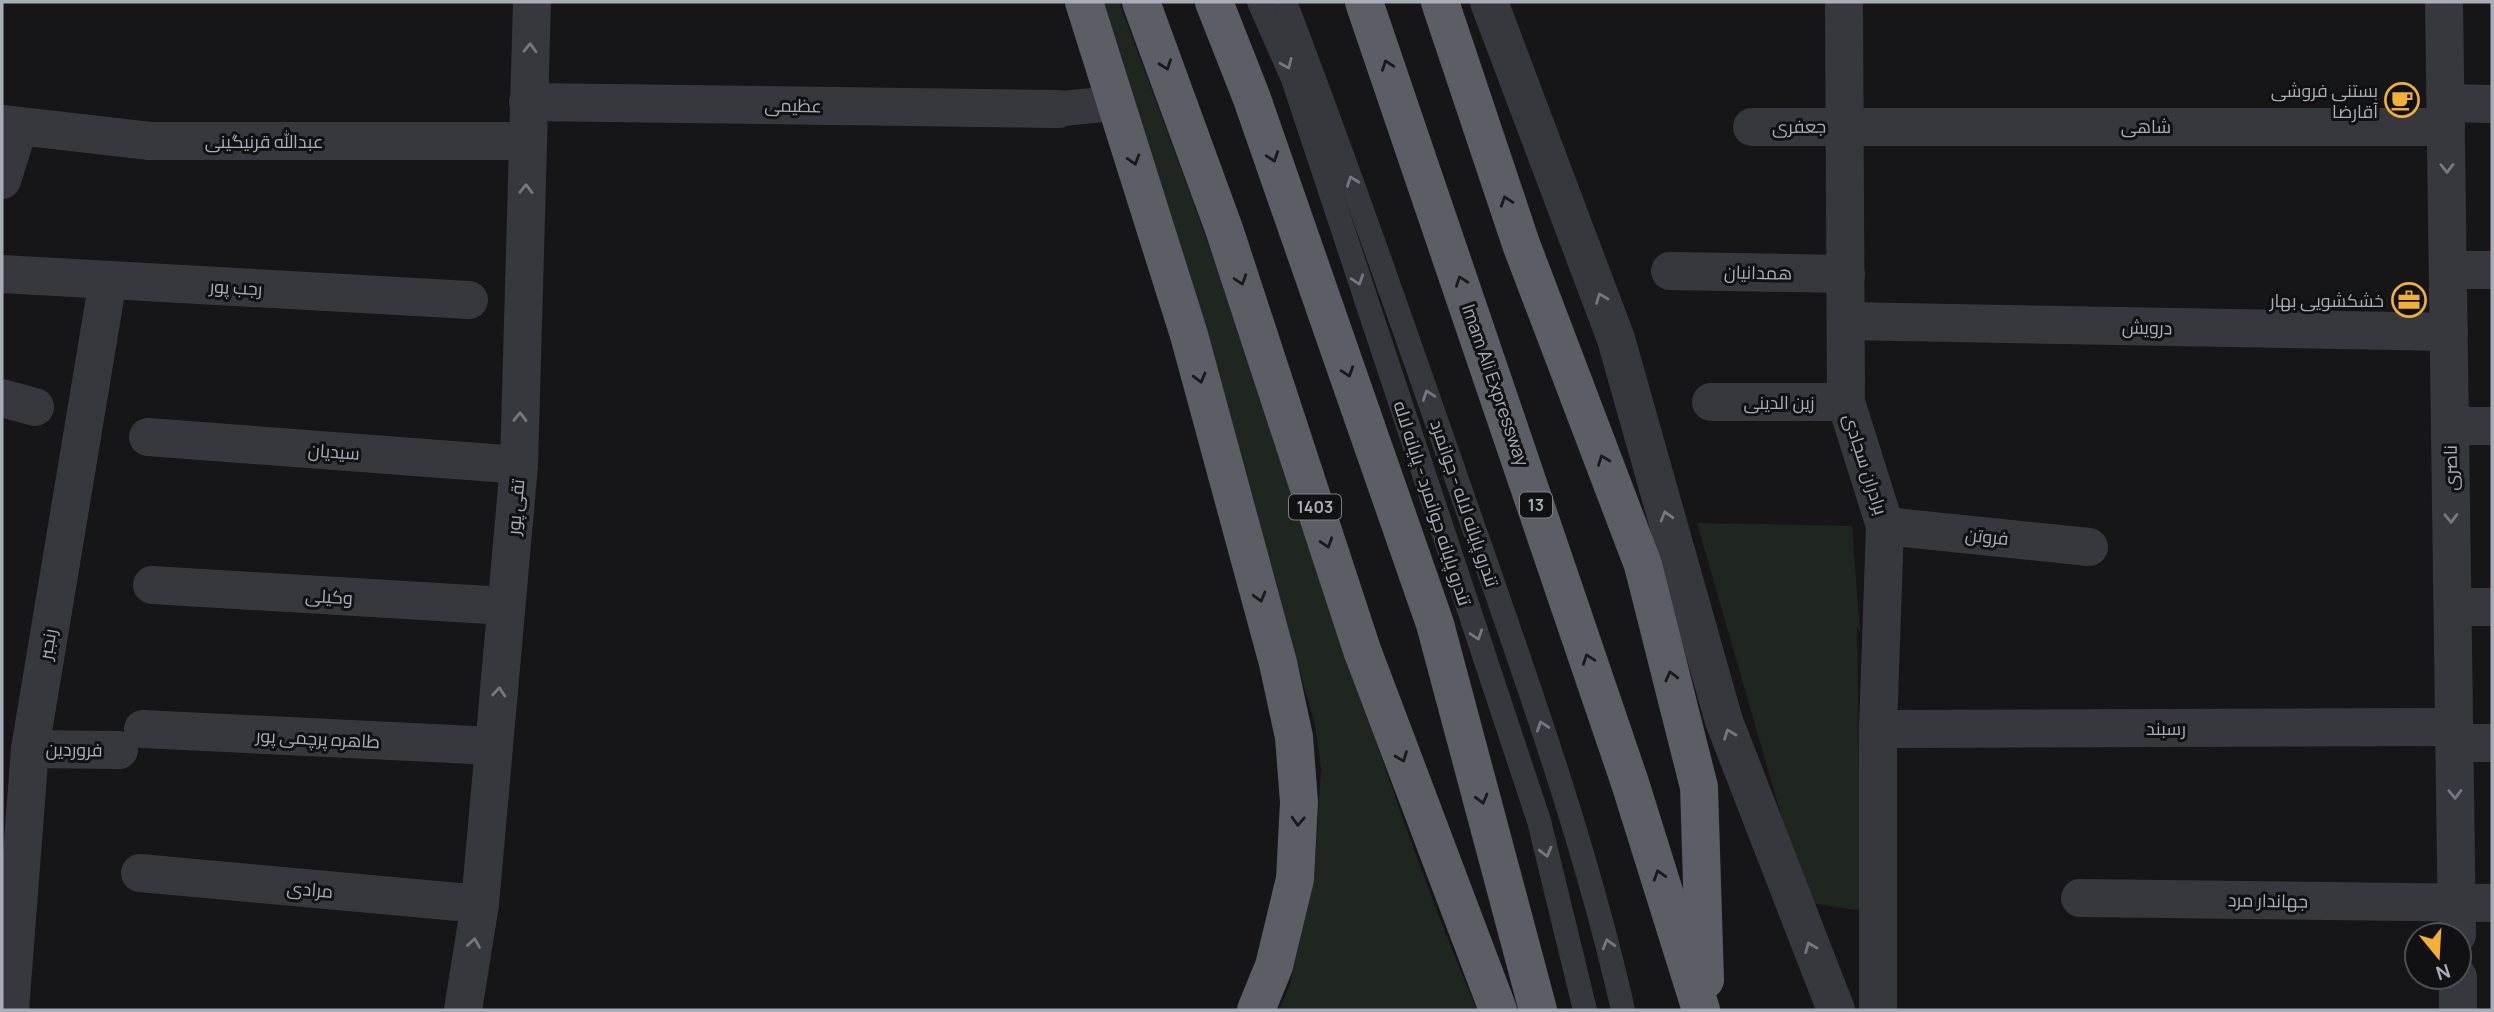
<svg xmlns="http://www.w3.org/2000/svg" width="2494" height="1012" font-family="Manrope,Cairo,sans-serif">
  <rect width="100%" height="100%" fill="#161618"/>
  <g fill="#1e261f">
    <path d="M1101,2H1119C1179,161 1237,321 1291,483C1349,660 1404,838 1477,1010H1279L1290,984L1314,880L1321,768L1315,725L1209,354Z"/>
    <path d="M1697,523L1852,526L1860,632L1857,627L1861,911L1806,902Z"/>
  </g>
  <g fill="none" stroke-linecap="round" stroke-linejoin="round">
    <g stroke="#37383d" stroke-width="24">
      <path d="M1259,2L1293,79L1539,821L1585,1010"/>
      <path d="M1285,2C1353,180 1415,360 1478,540C1532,695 1587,850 1623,1010"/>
    </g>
    <path stroke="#37383d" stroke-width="35" d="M1058,109L1117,103"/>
    <g stroke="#37383d" stroke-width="38">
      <path d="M1489,2L1616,339L1724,721L1836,1010"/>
      <path d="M1844,2L1846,402L1885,526L1878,729V1010"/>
      <path d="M2444,2L2457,935"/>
      <path d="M528,102L1058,109"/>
      <path d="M2446,103L2492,104"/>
      <path d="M2,124L150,141H527"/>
      <path d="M1752,127H2446"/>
      <path d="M2,180L19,126"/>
      <path d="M2448,270H2492"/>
      <path d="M1670,271L1846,274"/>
      <path d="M2,274L469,300"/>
      <path d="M1846,321L2449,332"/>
      <path d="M2,398L35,407"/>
      <path d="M1711,402H1846"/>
      <path d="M2450,426H2492"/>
      <path d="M148,437L519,465"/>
      <path d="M1885,526L2089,547"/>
      <path d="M152,585L506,606"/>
      <path d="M2453,607H2492"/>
      <path d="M143,729L494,746"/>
      <path d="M1878,729L2454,727"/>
      <path d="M2454,743H2492"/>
      <path d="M30,749L119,750"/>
      <path d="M140,873L480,904"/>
      <path d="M2080,898L2492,903"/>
      <path d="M2458,977V1010"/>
      <path d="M10,1010L30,749L108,280"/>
      <path d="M463,1010L480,904L519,465L532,2"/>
    </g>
    <g stroke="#5b5e65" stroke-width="38">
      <path d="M1084,2L1189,335L1278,663L1294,737L1299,802L1295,879L1274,966L1256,1010"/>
      <path d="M1141,2L1224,229L1362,650L1498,1010"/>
      <path d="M1214,2L1251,96L1435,624L1538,1010"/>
      <path d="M1364,2L1630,783L1701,1010"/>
      <path d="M1440,2L1521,244L1643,565L1699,787L1705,980"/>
    </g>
  </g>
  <defs><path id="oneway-chevron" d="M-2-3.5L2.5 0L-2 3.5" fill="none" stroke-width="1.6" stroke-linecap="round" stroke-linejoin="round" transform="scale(1.75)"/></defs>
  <g stroke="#757881">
    <use href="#oneway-chevron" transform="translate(530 48) rotate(-88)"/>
    <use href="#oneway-chevron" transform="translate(1287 64) rotate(66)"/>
    <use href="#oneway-chevron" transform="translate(2447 168) rotate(89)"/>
    <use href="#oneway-chevron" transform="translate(1352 181) rotate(-110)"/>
    <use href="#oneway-chevron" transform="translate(526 189) rotate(-89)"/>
    <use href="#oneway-chevron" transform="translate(1358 280) rotate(72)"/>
    <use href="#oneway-chevron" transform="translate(1601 298) rotate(-111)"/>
    <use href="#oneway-chevron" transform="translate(1428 395) rotate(-109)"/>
    <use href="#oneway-chevron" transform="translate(520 417) rotate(-89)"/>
    <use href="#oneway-chevron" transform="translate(1666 516) rotate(-106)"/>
    <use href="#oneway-chevron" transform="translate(2451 518) rotate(89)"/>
    <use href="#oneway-chevron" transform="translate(1477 635) rotate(72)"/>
    <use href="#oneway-chevron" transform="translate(499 692) rotate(-85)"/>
    <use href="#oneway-chevron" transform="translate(1542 726) rotate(-108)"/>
    <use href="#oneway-chevron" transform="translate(1729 734) rotate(-111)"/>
    <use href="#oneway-chevron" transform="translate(2455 794) rotate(89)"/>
    <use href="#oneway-chevron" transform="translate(1546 852) rotate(76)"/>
    <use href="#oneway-chevron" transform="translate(474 943) rotate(-81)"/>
    <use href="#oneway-chevron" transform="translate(1608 944) rotate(-106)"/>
    <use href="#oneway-chevron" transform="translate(1810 947) rotate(-112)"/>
  </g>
  <g stroke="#18191b">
    <use href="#oneway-chevron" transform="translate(1166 65) rotate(70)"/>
    <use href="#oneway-chevron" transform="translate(1387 65) rotate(-109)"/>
    <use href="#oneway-chevron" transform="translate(1273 157) rotate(71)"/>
    <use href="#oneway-chevron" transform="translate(1134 160) rotate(73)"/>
    <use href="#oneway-chevron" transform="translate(1506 201) rotate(-108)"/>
    <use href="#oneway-chevron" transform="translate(1241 280) rotate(72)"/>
    <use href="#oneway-chevron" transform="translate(1461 281) rotate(-109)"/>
    <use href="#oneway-chevron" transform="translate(1348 372) rotate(71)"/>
    <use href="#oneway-chevron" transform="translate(1200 378) rotate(75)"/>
    <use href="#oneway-chevron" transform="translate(1603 460) rotate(-111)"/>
    <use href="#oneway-chevron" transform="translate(1327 543) rotate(72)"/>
    <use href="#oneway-chevron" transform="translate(1260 597) rotate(74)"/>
    <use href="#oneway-chevron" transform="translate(1588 659) rotate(-109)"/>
    <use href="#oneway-chevron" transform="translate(1671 676) rotate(-104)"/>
    <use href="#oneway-chevron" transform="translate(1402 757) rotate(69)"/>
    <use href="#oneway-chevron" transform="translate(1482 799) rotate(75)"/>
    <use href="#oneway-chevron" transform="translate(1298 821) rotate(93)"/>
    <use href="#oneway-chevron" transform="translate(1659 875) rotate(-107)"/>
  </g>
  <defs>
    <g id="cafe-ring" transform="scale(1.75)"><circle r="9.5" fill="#111113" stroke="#f2b134" stroke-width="1.5"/><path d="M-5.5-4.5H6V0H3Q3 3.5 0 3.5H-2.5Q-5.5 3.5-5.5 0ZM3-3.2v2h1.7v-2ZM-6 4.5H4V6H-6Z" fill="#f2b134"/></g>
    <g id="office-ring" transform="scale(1.75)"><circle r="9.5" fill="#111113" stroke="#f2b134" stroke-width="1.5"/><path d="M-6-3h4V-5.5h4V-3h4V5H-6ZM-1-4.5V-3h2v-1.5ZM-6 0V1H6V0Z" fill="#f2b134"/></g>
  </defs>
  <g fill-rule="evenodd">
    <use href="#cafe-ring" x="2402" y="100"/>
    <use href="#office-ring" x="2409" y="300"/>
  </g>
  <g text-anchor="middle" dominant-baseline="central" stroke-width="6" stroke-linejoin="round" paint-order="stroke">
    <g fill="#111113" stroke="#7b7e86" stroke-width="2">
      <rect x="1520" y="492.5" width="32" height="25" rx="5"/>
      <rect x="1289" y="494.5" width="52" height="25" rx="5"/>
    </g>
    <g font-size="16" font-weight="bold" fill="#a8adb8">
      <text x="1536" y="505">13</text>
      <text x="1315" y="507">1403</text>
    </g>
    <g font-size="18" fill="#a8adb8" stroke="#111113" text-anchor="end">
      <text x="2378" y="90">بستنی فروشی<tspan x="2378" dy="21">آقارضا</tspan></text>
      <text x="2384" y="300">خشکشویی بهار</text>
    </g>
    <g font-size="18" fill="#a8adb8" stroke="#111113">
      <text transform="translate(793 105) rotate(1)">عظیمی</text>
      <text transform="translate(1799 126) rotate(-1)">جعفری</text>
      <text x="2146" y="126">شاهی</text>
      <text x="264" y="141">عبدالله قرنیگینی</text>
      <text transform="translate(1758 272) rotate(1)">همدانیان</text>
      <text transform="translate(236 287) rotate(3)">رجب پور</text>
      <text transform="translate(2147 327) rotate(1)">درویش</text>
      <text transform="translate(1496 385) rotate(71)">Imam Ali Expressway</text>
      <text x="1779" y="402">زین الدینی</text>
      <text transform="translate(334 451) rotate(4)">سیدیان</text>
      <text transform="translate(1866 464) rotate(72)">برادران سجادی</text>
      <text transform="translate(2450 468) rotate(-91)">ناصری</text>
      <text transform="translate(1433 503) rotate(72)">تندرو پایانه جوانمرد - پایانه لاله</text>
      <text transform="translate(1465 503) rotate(71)">تندرو پایانه لاله - جوانمرد</text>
      <text transform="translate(515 507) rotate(-85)">تقی پور</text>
      <text transform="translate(1987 536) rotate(6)">فروتن</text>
      <text transform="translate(329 596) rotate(3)">وکیلی</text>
      <text transform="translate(47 644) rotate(-80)">رنجبر</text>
      <text x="2166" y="728">رسبند</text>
      <text transform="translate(318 738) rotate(3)">طاهره پرچمی پور</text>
      <text transform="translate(74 749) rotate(1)">فروردین</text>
      <text transform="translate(310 889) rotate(5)">مرادی</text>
      <text transform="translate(2268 900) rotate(1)">جهاندار مرد</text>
    </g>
  </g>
  <rect width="2494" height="1012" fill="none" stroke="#a8adb8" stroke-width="7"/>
  <g transform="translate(2438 956) rotate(162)"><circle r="33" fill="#111113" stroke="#4d4f55" stroke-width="2"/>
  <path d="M0-5L12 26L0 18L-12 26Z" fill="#f2b134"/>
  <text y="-10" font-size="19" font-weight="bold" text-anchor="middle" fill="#a8adb8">N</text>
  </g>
</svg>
